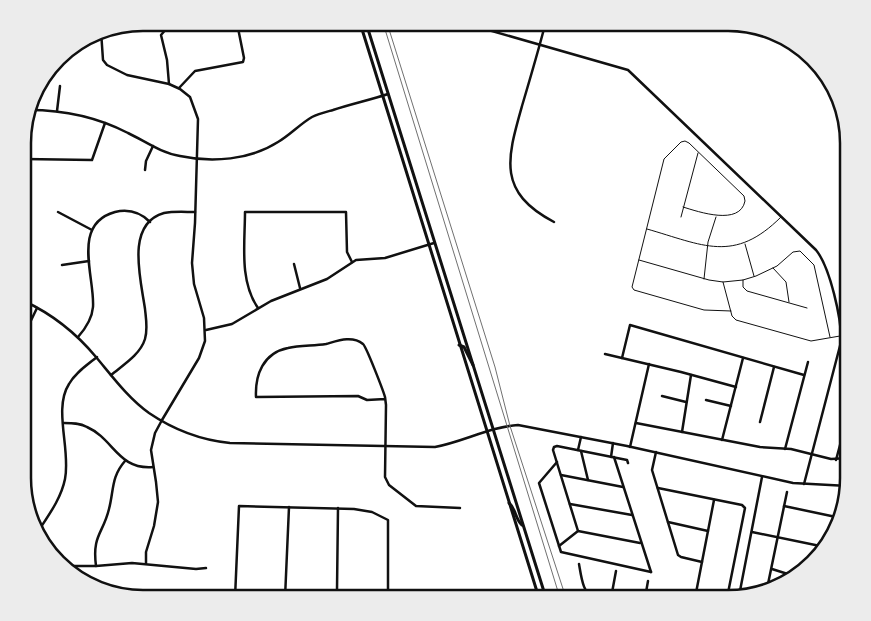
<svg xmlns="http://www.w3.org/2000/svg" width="871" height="621" font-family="'Alegreya Sans',sans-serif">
  <rect width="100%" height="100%" fill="#fff"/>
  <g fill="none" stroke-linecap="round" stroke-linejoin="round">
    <g stroke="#111" stroke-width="1">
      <path d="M683,207C699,212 740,226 745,201L744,196L689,143L685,141L681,142L664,159L632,287L634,290L704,310L731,311"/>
      <path d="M681,217L698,153"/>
      <path d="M647,229C703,245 734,264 781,217"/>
      <path d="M745,244L754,276"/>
      <path d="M639,260L709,280L723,282L743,280L756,276L777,266L793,252L800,251L814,265L830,337"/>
      <path d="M773,268L786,282L789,302"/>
      <path d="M704,279L708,242L716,217"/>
      <path d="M743,280V287L747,291L807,308"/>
      <path d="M723,282L732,316L736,320L811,341L840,336"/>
    </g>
    <g stroke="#111" stroke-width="2.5">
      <path d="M545,25C538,52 530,79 522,106C507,159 497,192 554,222"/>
      <path d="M167,28L161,35L167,60L169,84"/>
      <path d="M179,88L195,71L243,62L244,58L238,28"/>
      <path d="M57,111L60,86"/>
      <path d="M24,159L92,160L105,123"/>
      <path d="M145,170L146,161L153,146"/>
      <path d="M58,212L92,230"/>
      <path d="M294,264L300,288"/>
      <path d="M62,265L89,261"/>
      <path d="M258,308C239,281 245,243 245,212H346L347,252L352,262"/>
      <path d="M206,330L232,324L271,301L327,279L356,260L385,258L434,243"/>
      <path d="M24,335L37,308"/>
      <path d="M78,337C86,328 92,319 93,307C95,277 71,224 115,212C128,209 140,212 150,222"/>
      <path d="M605,354L681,372L736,387"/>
      <path d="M622,358L630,325L804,375"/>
      <path d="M111,375C123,365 140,355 145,339C148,329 146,319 145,309C141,280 125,224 164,213C174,211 185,212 195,212"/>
      <path d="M662,396L686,402"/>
      <path d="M385,399L367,400L358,396L256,397C255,375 263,353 288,348C300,345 313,346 326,344C337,341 352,335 363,344C366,346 383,390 385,397L386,405L385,477L389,485L416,506L460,508"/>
      <path d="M706,400L731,406"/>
      <path d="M760,422L774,367"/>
      <path d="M64,423C72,423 80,423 87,427C114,439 118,470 153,467"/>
      <path d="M636,423L760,447L791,449L831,459L848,458"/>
      <path d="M682,432L691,375"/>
      <path d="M722,440L743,358"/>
      <path d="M630,447L649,364"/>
      <path d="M785,449L808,362"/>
      <path d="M578,450L581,437"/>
      <path d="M581,451L588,480"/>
      <path d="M656,452L652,470L678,555L681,557L702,562"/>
      <path d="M611,457L613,443"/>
      <path d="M614,457L651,572"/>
      <path d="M836,460L848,415"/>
      <path d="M557,462L539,483L561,552L651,572"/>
      <path d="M561,475L623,487"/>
      <path d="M658,488L742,505L745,508L727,598"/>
      <path d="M570,504L632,515"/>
      <path d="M784,506L836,517"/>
      <path d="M668,522L708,531"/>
      <path d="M578,531L640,543"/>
      <path d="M752,532L825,547"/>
      <path d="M37,533C48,516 61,499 65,479C71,450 53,409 69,384C75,373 87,365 97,357"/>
      <path d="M559,546L578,531L553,450L554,447L557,446L627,460L628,463"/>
      <path d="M146,563V552L154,526L158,502L156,482L151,450L155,433L162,420"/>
      <path d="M579,564C581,575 583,596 595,598"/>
      <path d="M62,566H96L132,563L196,569L206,568"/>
      <path d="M96,566C92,535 103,534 109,509C114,490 111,477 125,461"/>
      <path d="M772,569L794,576"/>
      <path d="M768,584L787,492"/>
      <path d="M337,590L338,508"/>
      <path d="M235,598L239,506L354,509L372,512L388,520V598"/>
      <path d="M285,598L289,507"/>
      <path d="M611,598L616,571"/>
      <path d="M645,598L648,581"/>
      <path d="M695,598L714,500"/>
    </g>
    <g stroke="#111" stroke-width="2.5">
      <path d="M471,25L628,70L816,250C830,267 842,320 841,342L804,484"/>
      <path d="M101,31L103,60L107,65L127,75L169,84L180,89L190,97L198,119L195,223L192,263L194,284L204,318L205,341L199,358L162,420"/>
      <path d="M29,110C64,110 97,117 128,133C145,141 161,153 180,156C212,163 250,160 278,142C290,135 300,124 312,117C318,114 326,112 333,110C351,104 370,100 388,94"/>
      <path d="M24,301C52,314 76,333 96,357C112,376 128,398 149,413C174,430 200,440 230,443L435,447C463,442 489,427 518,425L627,446L793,483L848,486"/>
      <path d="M739,596L762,477"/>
      <path d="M133,597L196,598"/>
    </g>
    <g stroke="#111" stroke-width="3">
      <path d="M361,26L539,598"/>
      <path d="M367,26C427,217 486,408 546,598"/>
      <path d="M459,345L464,347L473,365"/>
      <path d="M509,503C516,509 515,519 522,525"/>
    </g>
    <path stroke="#707070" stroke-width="1" d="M384,26L560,598"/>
    <path stroke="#707070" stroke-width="1" d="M388,26L495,367L510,426L566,598"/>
  </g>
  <path d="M0 0H871V621H0ZM143 31H728A112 112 0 0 1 840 143V478A112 112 0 0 1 728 590H143A112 112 0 0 1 31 478V143A112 112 0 0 1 143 31Z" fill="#ececec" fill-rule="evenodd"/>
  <path fill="none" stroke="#111" stroke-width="2.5" d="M143 31H728A112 112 0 0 1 840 143V478A112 112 0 0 1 728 590H143A112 112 0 0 1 31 478V143A112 112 0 0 1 143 31Z"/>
</svg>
